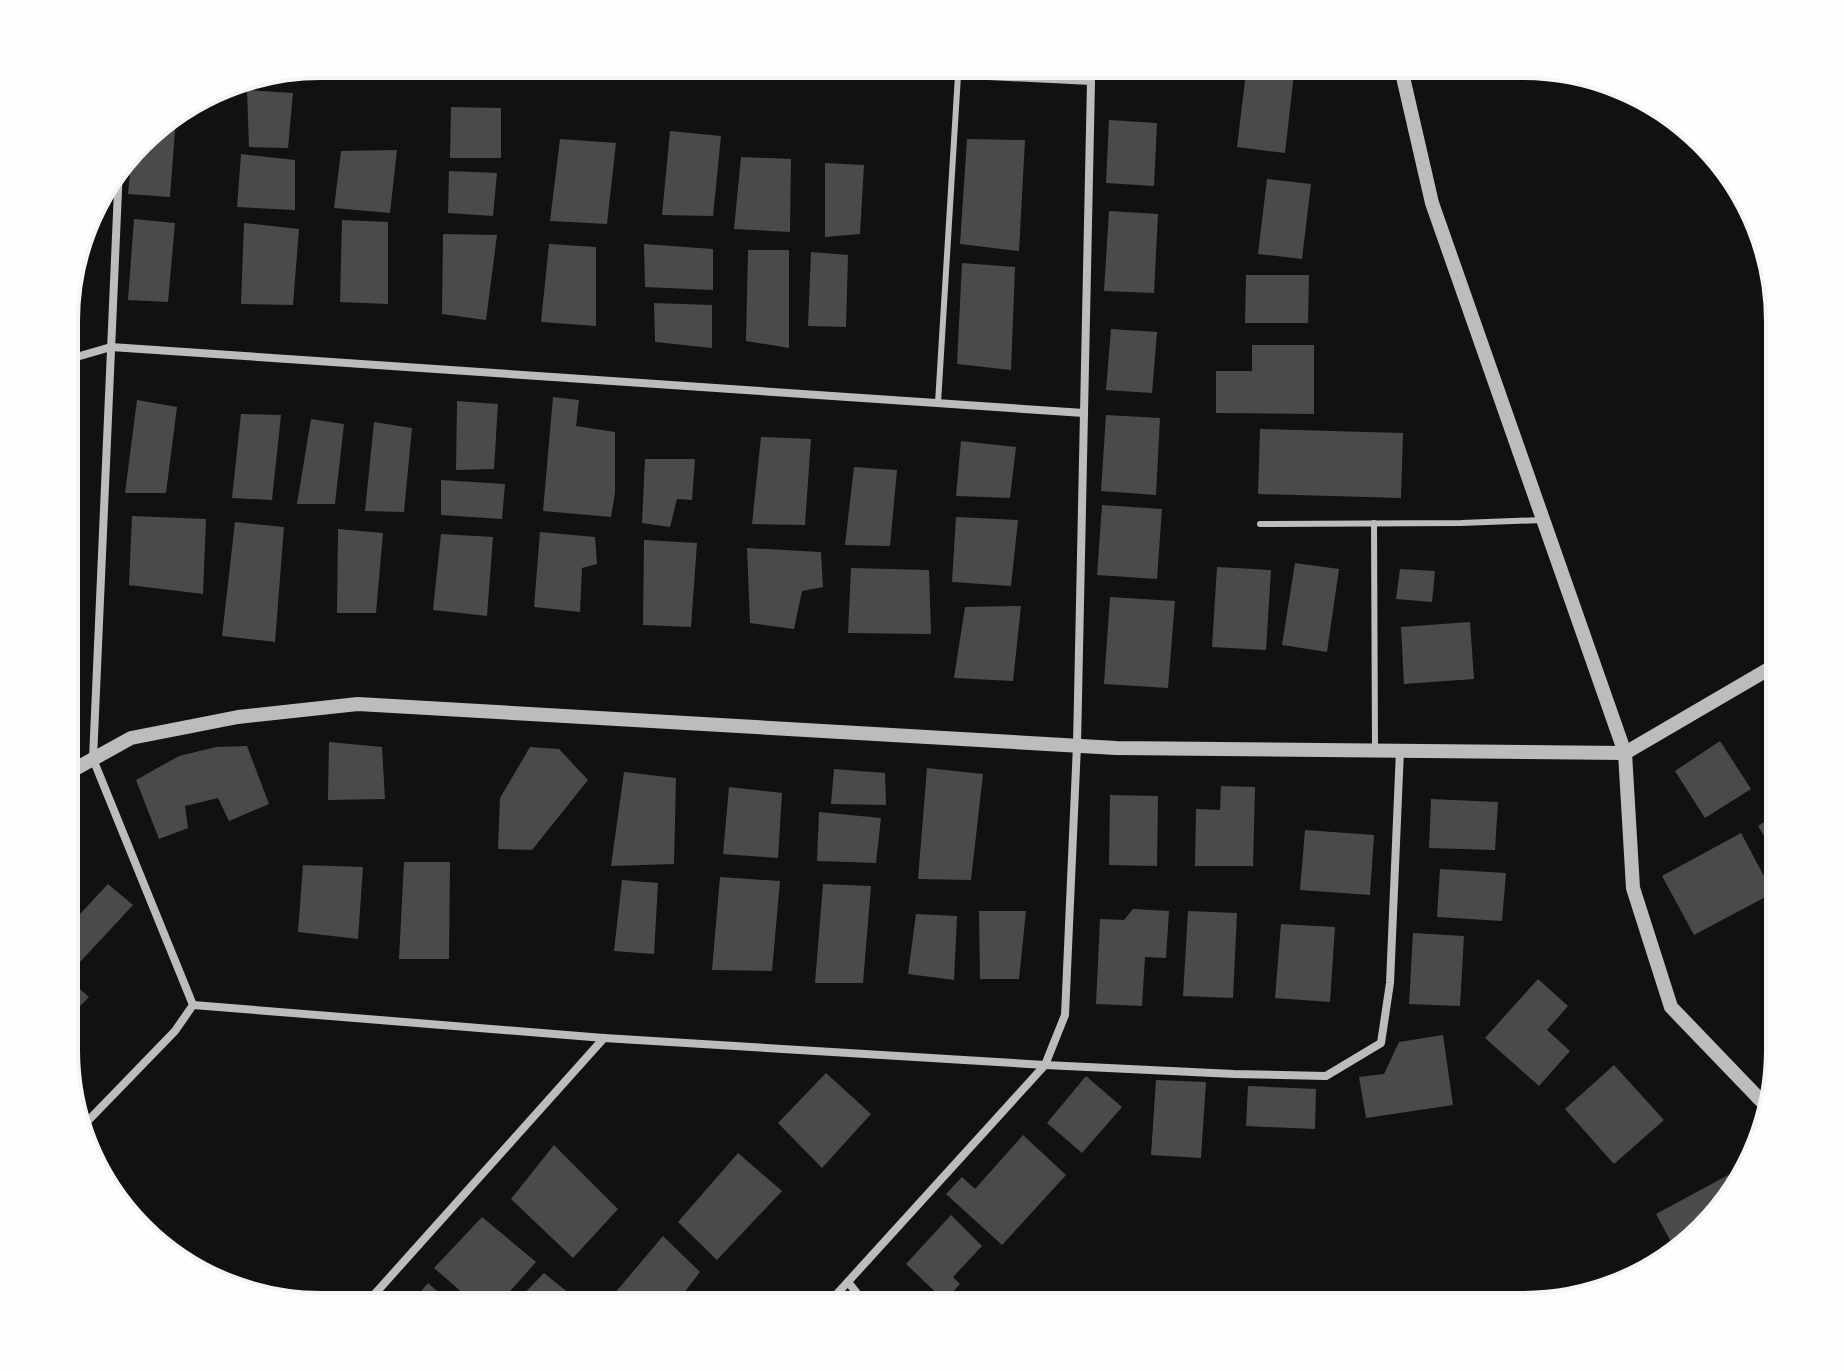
<svg xmlns="http://www.w3.org/2000/svg" width="1844" height="1371" font-family="'PT Sans',sans-serif">
  <rect width="100%" height="100%" fill="#111"/>
  <g fill="#4a4a4a">
    <path d="M1247,64L1295,65L1285,153L1237,147Z"/>
    <path d="M247,90L293,93L288,148L249,147Z"/>
    <path d="M451,107L501,108V158H450Z"/>
    <path d="M171,117H176L170,197L128,194L132,152L152,127Z"/>
    <path d="M1109,120L1157,123L1154,186L1106,183Z"/>
    <path d="M670,131L721,136L713,216L662,215Z"/>
    <path d="M560,139L616,143L607,224L550,221Z"/>
    <path d="M967,139L1025,140L1019,251L960,244Z"/>
    <path d="M397,150L390,213L334,208L341,151Z"/>
    <path d="M241,154L295,160V210L237,207Z"/>
    <path d="M741,157L791,159L790,232L734,229Z"/>
    <path d="M825,163L864,165L860,234L825,237Z"/>
    <path d="M449,171L497,173L493,216L448,213Z"/>
    <path d="M1267,179L1311,184L1302,259L1258,254Z"/>
    <path d="M1109,211L1158,214L1154,293L1104,291Z"/>
    <path d="M134,219L175,223L168,302L128,300Z"/>
    <path d="M342,220L388,222V304L340,302Z"/>
    <path d="M244,223L299,229L293,305L241,304Z"/>
    <path d="M443,234L497,235L486,320L442,314Z"/>
    <path d="M549,244L596,247V326L541,322Z"/>
    <path d="M644,244L713,249V290L645,287Z"/>
    <path d="M748,250H789V348L746,341Z"/>
    <path d="M811,252L848,255L846,327L808,326Z"/>
    <path d="M962,263L1015,267L1011,370L957,364Z"/>
    <path d="M1246,275H1309L1308,323H1245Z"/>
    <path d="M654,303L712,305V348L655,342Z"/>
    <path d="M1111,329L1157,332L1152,393L1106,390Z"/>
    <path d="M1252,345H1314V414L1216,413V371H1252Z"/>
    <path d="M553,397L579,400L576,426L615,432V493L611,517L543,511Z"/>
    <path d="M137,400L177,407L166,493H125Z"/>
    <path d="M457,401L498,404L494,469L456,470Z"/>
    <path d="M241,414L281,415L272,500L232,498Z"/>
    <path d="M1106,415L1160,418L1156,495L1101,491Z"/>
    <path d="M311,419L344,424L335,504H297Z"/>
    <path d="M374,422L412,428L404,512L365,511Z"/>
    <path d="M1260,429L1403,433L1401,498L1258,494Z"/>
    <path d="M761,437L811,439L805,525L752,524Z"/>
    <path d="M961,441L1016,447L1010,498L956,496Z"/>
    <path d="M645,459H695L692,500L677,499L670,527L642,523Z"/>
    <path d="M854,467L897,470L890,546L845,545Z"/>
    <path d="M441,480L505,484L502,519L441,515Z"/>
    <path d="M1102,505L1162,509L1157,579L1097,575Z"/>
    <path d="M132,516L206,519L203,594L129,585Z"/>
    <path d="M956,517L1018,520L1011,586L952,582Z"/>
    <path d="M235,522L284,527L275,642L222,636Z"/>
    <path d="M338,529L383,533L376,613H337Z"/>
    <path d="M540,532L595,537L597,564L582,568L580,612L534,607Z"/>
    <path d="M441,534L493,537L487,616L433,610Z"/>
    <path d="M644,540L697,543L691,627L643,625Z"/>
    <path d="M747,548L821,552L823,587L802,591L794,629L750,623Z"/>
    <path d="M1295,563L1339,569L1327,652L1282,645Z"/>
    <path d="M1217,567L1271,570L1266,650L1212,647Z"/>
    <path d="M851,568L929,570L931,634L848,633Z"/>
    <path d="M1400,569L1435,571L1432,602L1396,599Z"/>
    <path d="M1110,597L1175,601L1168,688L1104,684Z"/>
    <path d="M1021,606L1013,681L954,678L965,607Z"/>
    <path d="M1470,622L1474,679L1404,684L1401,627Z"/>
    <path d="M1720,741L1751,789L1705,818L1675,771Z"/>
    <path d="M329,742L382,747L385,799L328,800Z"/>
    <path d="M247,746L269,804L229,821L218,798L185,806L188,828L159,839L136,780L179,756L216,747Z"/>
    <path d="M530,747L559,749L588,780L532,850L498,849L500,798Z"/>
    <path d="M927,768L983,774L971,880L918,879Z"/>
    <path d="M834,769L885,773L886,805L831,804Z"/>
    <path d="M624,772L676,778L674,864L611,866Z"/>
    <path d="M1221,786L1255,787L1253,866H1195L1196,809L1220,810Z"/>
    <path d="M729,787L782,793L778,858L723,854Z"/>
    <path d="M1110,795L1158,796L1157,866L1109,865Z"/>
    <path d="M1431,799L1498,802L1495,850L1429,848Z"/>
    <path d="M819,812L881,818L876,863L817,861Z"/>
    <path d="M1779,812V861L1758,826Z"/>
    <path d="M1305,830L1374,835L1370,895L1300,890Z"/>
    <path d="M1741,833L1773,893L1694,935L1662,876Z"/>
    <path d="M66,841L77,852L66,863Z"/>
    <path d="M404,862H450L449,959H399Z"/>
    <path d="M303,865L363,867L358,939L298,932Z"/>
    <path d="M1440,869L1506,873L1502,921L1437,917Z"/>
    <path d="M720,877L780,881L772,971L712,970Z"/>
    <path d="M622,880L658,883L654,954L614,951Z"/>
    <path d="M108,884L133,905L80,962L66,953V929Z"/>
    <path d="M823,884L871,886L863,983H815Z"/>
    <path d="M1133,909L1169,911L1166,958L1145,957L1142,1006L1096,1004L1100,919L1124,920Z"/>
    <path d="M979,911H1026L1019,979H980Z"/>
    <path d="M1188,911L1237,913L1233,998L1183,996Z"/>
    <path d="M916,914L957,916L954,980L908,974Z"/>
    <path d="M1281,924L1335,927L1330,1002L1275,998Z"/>
    <path d="M1413,933L1464,936L1460,1006L1409,1004Z"/>
    <path d="M66,977L89,997L66,1020Z"/>
    <path d="M1538,979L1568,1006L1547,1030L1570,1051L1539,1086L1485,1038Z"/>
    <path d="M1443,1035L1453,1105L1366,1118L1359,1077L1384,1074L1399,1042Z"/>
    <path d="M1614,1065L1664,1120L1614,1164L1565,1109Z"/>
    <path d="M826,1073L871,1114L822,1168L778,1123Z"/>
    <path d="M1086,1076L1122,1107L1082,1153L1047,1123Z"/>
    <path d="M1156,1080L1206,1082L1201,1158L1151,1155Z"/>
    <path d="M1248,1086L1316,1089L1315,1129L1246,1126Z"/>
    <path d="M1023,1135L1066,1175L1002,1245L946,1194L962,1177L975,1189Z"/>
    <path d="M554,1145L618,1209L573,1258L511,1199Z"/>
    <path d="M738,1153L782,1191L717,1260L678,1222Z"/>
    <path d="M1730,1174L1737,1188L1727,1207L1675,1249L1656,1214Z"/>
    <path d="M951,1215L982,1246L953,1277L960,1284L945,1301L906,1264Z"/>
    <path d="M482,1217L536,1262L496,1307H479L434,1268Z"/>
    <path d="M663,1236L700,1272L673,1307H617L609,1300Z"/>
    <path d="M544,1273L570,1294L560,1307H511Z"/>
    <path d="M428,1283L455,1307H408Z"/>
  </g>
  <g fill="none" stroke-linecap="round" stroke-linejoin="round">
    <g stroke="#bcbcbc" stroke-width="6">
      <path d="M938,403L958,75"/>
      <path d="M1374,523L1375,750"/>
      <path d="M1260,524L1461,523L1543,520"/>
    </g>
    <g stroke="#bcbcbc" stroke-width="8">
      <path d="M746,64L1091,81L1077,745L1065,1015L1045,1065L825,1307"/>
      <path d="M66,360L111,347L1084,413"/>
      <path d="M193,1005L604,1038L1045,1065L1234,1074L1326,1076L1381,1043L1390,983L1400,750"/>
      <path d="M81,1128L175,1031L193,1005L93,759L119,168"/>
      <path d="M848,1282L868,1307"/>
      <path d="M364,1306L604,1038"/>
    </g>
    <g stroke="#bcbcbc" stroke-width="14">
      <path d="M1400,64L1432,203L1625,753L1633,888L1671,1007L1771,1111"/>
      <path d="M1625,753L1779,663"/>
      <path d="M66,774L131,738L238,717L358,704L1116,748L1625,753"/>
    </g>
  </g>
  <path d="M0 0H1844V1371H0ZM321 78H1523A243 243 0 0 1 1766 321V1050A243 243 0 0 1 1523 1293H321A243 243 0 0 1 78 1050V321A243 243 0 0 1 321 78Z" fill="#fefefe" fill-rule="evenodd"/>
  <path fill="none" stroke="#f5f5f5" stroke-width="4" d="M321 78H1523A243 243 0 0 1 1766 321V1050A243 243 0 0 1 1523 1293H321A243 243 0 0 1 78 1050V321A243 243 0 0 1 321 78Z"/>
</svg>
